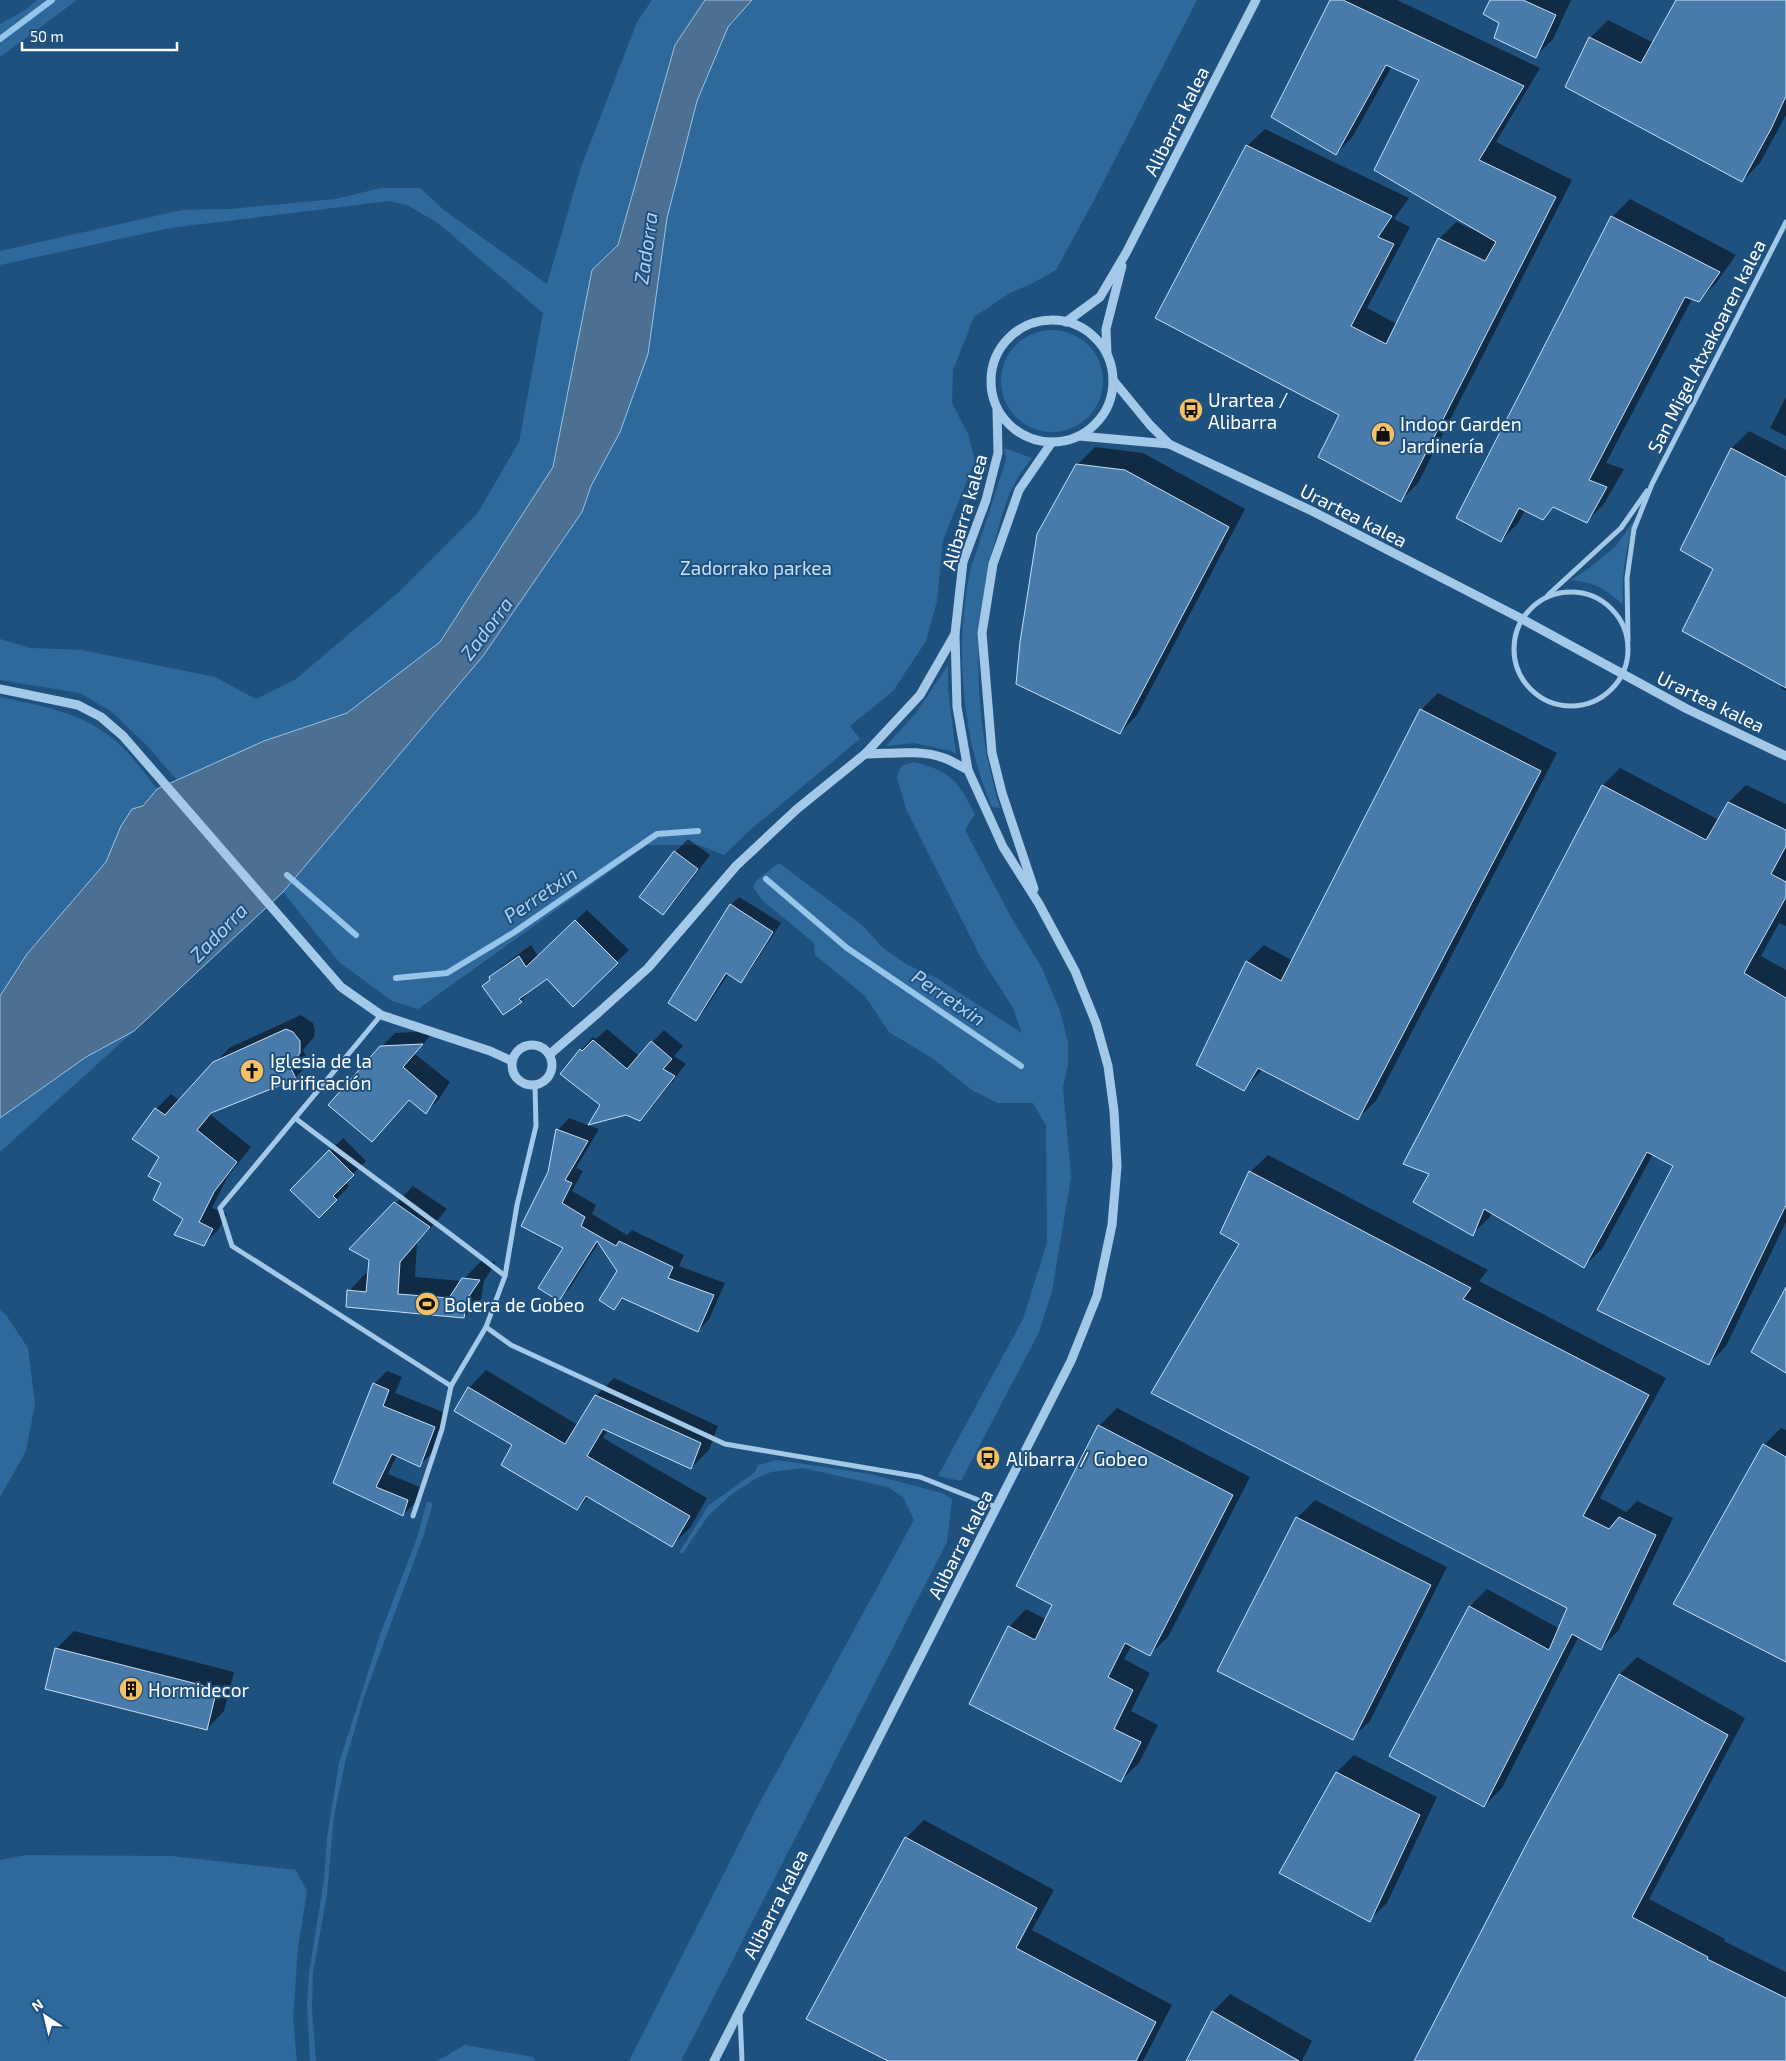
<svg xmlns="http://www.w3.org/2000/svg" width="1786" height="2061" font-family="'Exo 2',sans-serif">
  <rect width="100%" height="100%" fill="#1f517f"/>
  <g fill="#2f699c">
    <path d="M37,0H77L0,57V24L25,10Z"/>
    <path d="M652,0H705L675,45L618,245L592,270L553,467L440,642L347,713L264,741L177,780L149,748L112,712L80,693L0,680V639L31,648L82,650L215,677L256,699L296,679L400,591L477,514L519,442L543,313L438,223L407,205L389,201L170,228L0,265V251L182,210L230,209L335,199L381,188H420L445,211L547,284L581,167L637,22Z"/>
    <path d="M752,0H1197L1093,202L1056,270L1033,283L1010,293L974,317L953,370L952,403L968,434L975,461L943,540L937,601L926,641L893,691L850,726L860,739L751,829L724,855L699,845H647L418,1009L392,1001L339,962L283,892L483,656L582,512L591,486L620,432L667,218L697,101L728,27Z"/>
    <circle cx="1052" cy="381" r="51"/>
    <path d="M1004,448L1032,458C1026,466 1019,474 1015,483C1006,499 1001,519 996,537C971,626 973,720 1000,808L992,807C962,739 955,649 969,576C971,564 977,552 980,540C989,513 997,487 1006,460Z"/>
    <path d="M1635,519C1626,548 1621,575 1623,605C1605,588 1596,583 1571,580L1588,569L1616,546Z"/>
    <path d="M948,665V688L956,754L951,751L914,743L886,746L916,713Z"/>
    <path d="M0,697C37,705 77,711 108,735C128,749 142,770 157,789L143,806L121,826L106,862L27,954L0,996Z"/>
    <path d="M914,762C952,772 957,780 975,814L965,830L1012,919L1041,966L1060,1011L1068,1043V1064L1063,1087L1071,1177L1052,1291L1039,1332L961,1481L938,1476L1023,1319L1047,1243L1046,1126L1033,1103H998L972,1090L932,1058L889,1032L865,996L815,955L814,943L763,901L753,887L756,881L779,863L862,925L883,948L906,964L938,979L1022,1033L1013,1008L980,956L906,809L897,778L901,766Z"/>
    <path d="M134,1031L0,1152V1118L86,1057Z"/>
    <path d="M0,1310L6,1315L28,1348L35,1404L26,1451L0,1497Z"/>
    <path d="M777,1460L870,1474L942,1493L952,1499L947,1542L681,2061H629L758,1806L914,1520L903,1497L888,1487L803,1468L771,1472L755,1479L732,1494L708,1516L683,1553H679L708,1506L755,1472L758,1465Z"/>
    <path d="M427,1502L433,1503L424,1534L365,1694L346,1759L334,1815L327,1894L313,1972L312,2009L316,2061H310L307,2004L309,1973L324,1880L327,1838L339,1763L381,1632L417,1538Z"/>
    <path d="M26,1855L171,1856L296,1870L307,1891L298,1948L293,2019L297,2061H0V1860Z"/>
    <path d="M465,2045L533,2057L536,2061H437Z"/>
  </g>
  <path fill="#4b7092" stroke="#97c4e9" d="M705,0H752L728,27L697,101L667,218L648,354L620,432L591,486L582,512L483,656L283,892L134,1031L86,1057L0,1118V996L27,954L106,862L121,826L132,809L143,806L157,789L264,741L347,713L440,642L553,467L592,270L618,245L675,45Z"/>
  <g fill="#0007">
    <path d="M1331,0H1397L1540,68L1496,142L1572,180L1418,483L1401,500L1341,415L1247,146L1265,129L1409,198L1394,219L1410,227L1367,308L1397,324L1439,239L1456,222L1478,232L1479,230L1420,80L1392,66L1353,136L1336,154Z"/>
    <path d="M1491,0H1571L1553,39L1536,56L1500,22Z"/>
    <path d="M1677,0H1786V115L1760,163L1742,181L1566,87L1590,38L1608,20L1654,43Z"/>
    <path d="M1630,199L1736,255L1716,283L1698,301L1692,299L1606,463L1624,469L1604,504L1587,521L1555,506L1543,518L1525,510L1518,523L1501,541L1612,217Z"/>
    <path d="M1786,397V436L1770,428Z"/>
    <path d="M1749,431L1786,450V691L1781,688L1782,685L1715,568L1682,550L1732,448Z"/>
    <path d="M1095,447L1143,453L1245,509L1137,715L1120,733L1077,465Z"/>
    <path d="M1438,693L1557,753L1376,1101L1358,1118L1263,1069L1244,1089L1247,962L1264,945L1293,961L1421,710Z"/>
    <path d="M1620,768L1719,820L1729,802L1746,785L1786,804V926L1779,923L1761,956L1786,970V1222L1726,1346L1709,1364L1675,1166L1653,1154L1602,1249L1584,1266L1492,1212L1490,1217L1472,1234L1431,1173L1603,785Z"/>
    <path d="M688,839L710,855L676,900L663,913L641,897L675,852Z"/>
    <path d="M739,897L781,923L749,972L741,981L729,973L704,1011L696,1020L731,905Z"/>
    <path d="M587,910L629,950L573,1005L547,978L532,988L521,1001L484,986L502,966L531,945L538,956Z"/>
    <path d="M301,1015L313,1023L315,1030L314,1037L303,1050L309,1063L295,1078L214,1111L211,1115L251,1147L228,1176L212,1208L227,1214L218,1230L203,1245L184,1219L162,1182L160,1157L133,1138L156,1109L171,1094L180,1101L229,1048Z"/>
    <path d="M607,1029L639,1056L664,1030L683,1046L674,1056L686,1064L652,1107L639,1119L601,1104L562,1074L581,1050L593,1037L596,1039Z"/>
    <path d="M434,1031L415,1054L450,1082L439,1099L426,1112L410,1099L372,1141L381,1047L395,1033Z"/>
    <path d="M569,1118L599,1129L576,1168L583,1171L572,1191L596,1205L592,1214L627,1235L632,1230L684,1255L679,1266L725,1283L709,1319L698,1331L625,1298L614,1308L618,1271L599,1242L570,1288L558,1300L565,1248L550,1172L558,1130Z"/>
    <path d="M343,1138L366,1161L345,1182L349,1186L319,1217L292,1190Z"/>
    <path d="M1268,1155L1488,1270L1479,1281L1666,1378L1600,1498L1626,1512L1637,1501L1673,1518L1618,1631L1601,1648L1579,1636L1502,1788L1484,1806L1390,1755L1470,1606L1487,1589L1560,1629L1568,1608L1241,1244L1250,1172Z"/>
    <path d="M413,1186L447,1209L417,1243L415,1277L462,1281L481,1261L496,1262L484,1281L481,1299L464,1317L349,1291L366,1273H369L370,1260L351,1249Z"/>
    <path d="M486,1370L578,1425L596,1396L614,1378L718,1426L709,1450L691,1468L608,1430L603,1438L707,1498L690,1528L672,1545L589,1497L577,1509L514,1445L469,1388Z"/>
    <path d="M387,1371L402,1377L395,1393L448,1414L433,1452L420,1465L397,1455L388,1474L420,1487L416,1502L403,1515L334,1482L374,1384Z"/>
    <path d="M1117,1408L1250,1477L1168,1637L1150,1654L1132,1645L1124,1659L1150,1673L1131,1711L1158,1725L1139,1763L1121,1780L1009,1627L1026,1609L1047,1620L1054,1605L1018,1586L1099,1426Z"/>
    <path d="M1781,1428L1786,1430V1661L1764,1445Z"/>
    <path d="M1315,1500L1447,1567L1370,1721L1352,1738L1297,1518Z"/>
    <path d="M74,1631L234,1672L224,1711L207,1729L56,1649Z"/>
    <path d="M1637,1657L1745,1718L1649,1899L1725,1939L1724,1941L1786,1972V2061H1416L1529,1842L1620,1674Z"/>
    <path d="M1354,1755L1437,1797L1387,1903L1369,1920L1337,1772Z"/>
    <path d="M924,1820L1054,1890L1032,1930L1172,2005L1143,2061H891L906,1838Z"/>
    <path d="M1230,1994L1312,2041L1302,2061H1187L1213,2012Z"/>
  </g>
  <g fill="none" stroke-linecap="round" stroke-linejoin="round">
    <g stroke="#97c4e9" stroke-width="6">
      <path d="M0,39L52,0"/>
      <path d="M287,875L356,935"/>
      <path d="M766,879L847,948L1021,1066"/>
      <path d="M396,978L447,973L513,933L657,834L698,831"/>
    </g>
  </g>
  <g fill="#487ba9" stroke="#c8e0f6">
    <path d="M1330,0H1343L1524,86L1479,160L1556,197L1401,502L1318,457L1339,415L1155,318L1246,145L1392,216L1378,237L1394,244L1351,326L1386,344L1438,238L1485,261L1496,242L1374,170L1419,80L1386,65L1336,155L1271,117Z"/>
    <path d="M1490,0H1523L1556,15L1536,58L1494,38L1499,23L1483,14Z"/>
    <path d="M1676,0H1786V96L1771,129L1742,182L1565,87L1589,37L1641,63Z"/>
    <path d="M1611,216L1720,272L1699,302L1685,297L1589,480L1607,487L1587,523L1553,507L1543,520L1519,508L1501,542L1456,518Z"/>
    <path d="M1731,448L1786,477V688L1682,631L1713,569L1680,550Z"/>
    <path d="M1076,464L1125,470L1229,527L1120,734L1016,684L1020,642L1037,534Z"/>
    <path d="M1420,709L1541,771L1358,1120L1258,1068L1244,1091L1196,1065L1246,961L1281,981Z"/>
    <path d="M1602,785L1706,840L1728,802L1786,830V846L1771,874L1786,882V897L1744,973L1786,998V1205L1709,1365L1597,1310L1673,1166L1647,1152L1584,1268L1484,1209L1473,1236L1413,1202L1429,1174L1403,1164Z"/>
    <path d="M674,851L698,869L663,915L639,897Z"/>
    <path d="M730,904L773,932L741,983L726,973L696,1021L668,1003Z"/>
    <path d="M575,920L618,963L573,1007L547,979L519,999L522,1002L503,1015L482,986L490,980L489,977L519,956L526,967Z"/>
    <path d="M286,1029L293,1032L300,1041V1053L290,1066L296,1079L211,1113L197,1130L237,1162L214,1192L199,1222L213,1229L204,1246L174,1235L183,1219L153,1200L161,1183L148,1176L159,1157L132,1139L155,1108L165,1115L213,1062Z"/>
    <path d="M593,1040L627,1069L651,1041L672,1059L663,1069L675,1076L640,1121L626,1115L588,1125L600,1105L560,1074L580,1049L582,1051Z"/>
    <path d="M423,1044L403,1067L437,1096L426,1114L409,1100L372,1142L328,1105L380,1046Z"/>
    <path d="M556,1129L588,1141L565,1180L572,1183L562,1203L585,1217L581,1226L616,1246L619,1241L673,1267L668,1278L714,1295L698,1332L622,1298L614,1310L599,1300L617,1271L597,1241L559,1301L538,1288L563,1248L521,1226L548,1172Z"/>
    <path d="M329,1150L354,1175L333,1196L337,1200L319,1218L290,1190Z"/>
    <path d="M1249,1171L1471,1288L1463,1299L1649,1395L1583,1516L1609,1529L1619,1517L1656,1535L1601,1650L1572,1634L1484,1807L1389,1756L1469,1606L1549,1650L1567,1608L1151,1393L1239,1244L1220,1233Z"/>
    <path d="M394,1202L430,1227L400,1262L398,1294L449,1298L462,1278L480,1280L467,1299L464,1318L346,1307L347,1290L366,1292L369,1260L349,1249Z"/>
    <path d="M1786,1287V1373L1751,1352Z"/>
    <path d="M373,1383L389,1390L383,1406L435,1427L420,1467L392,1454L376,1487L408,1500L403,1516L333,1483Z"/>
    <path d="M468,1387L565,1444L595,1395L701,1443L691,1469L603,1429L587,1456L690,1516L672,1547L586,1496L577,1510L501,1465L512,1445L454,1411Z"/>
    <path d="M1098,1425L1233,1495L1150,1656L1125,1643L1108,1677L1133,1690L1114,1729L1141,1742L1121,1782L969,1704L1008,1626L1035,1640L1052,1605L1016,1586Z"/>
    <path d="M1763,1444L1786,1457V1662L1673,1604Z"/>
    <path d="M1296,1517L1431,1585L1353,1740L1217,1671Z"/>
    <path d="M55,1648L217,1689L207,1730L45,1689Z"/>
    <path d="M1619,1674L1728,1735L1632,1917L1708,1957L1707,1959L1786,1998V2061H1414L1528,1841Z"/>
    <path d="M1336,1772L1420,1815L1370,1922L1279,1873Z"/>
    <path d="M905,1837L1037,1908L1016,1948L1156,2022L1136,2061H888L806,2019Z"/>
    <path d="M1212,2011L1299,2061H1186Z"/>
  </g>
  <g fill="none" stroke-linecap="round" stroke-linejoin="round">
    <g stroke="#a4c8e8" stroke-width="5">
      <circle cx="1571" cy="649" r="57"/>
      <path d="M1548,595L1621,528L1647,491"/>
      <path d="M1628,641L1627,578L1634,529L1652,484L1786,222"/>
      <path d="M381,1015L220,1208L232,1246L451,1386"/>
      <path d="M295,1118C365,1172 436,1222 505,1276"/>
      <path d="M486,1327L511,1345L725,1444L920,1477L996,1507"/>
      <path d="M413,1516L442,1429L451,1386L486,1327L505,1276L517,1205L536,1126L535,1086"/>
      <path d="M740,2014L742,2061"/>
    </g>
    <g stroke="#a4c8e8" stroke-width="9">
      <circle cx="1052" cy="381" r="61"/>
      <path d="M1066,322L1100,297L1126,253L1256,0"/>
      <path d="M1107,354L1106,329L1122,266"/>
      <path d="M1113,380L1150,425L1169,444"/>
      <path d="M1079,436L1169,444L1312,511L1522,619L1687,709L1786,756"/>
      <path d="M0,689L78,705L101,717L123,736L341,987L381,1015L490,1051L512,1061"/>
      <path d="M865,754C890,754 920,749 944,758C952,761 960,766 968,770"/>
      <path d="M1034,889L1002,793L992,753L982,633L993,564L1019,490L1052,442"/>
      <circle cx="532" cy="1065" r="20"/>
      <path d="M550,1054L598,1013L648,968L736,866L797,809L865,754L920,695L955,634"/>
      <path d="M714,2061L1071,1361L1097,1296L1112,1225L1117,1166L1114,1111L1108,1066L1096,1023L1075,971L1039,904L1003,847L968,770L957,707L955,634L963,562L986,500L998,453L997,410"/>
    </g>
  </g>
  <defs>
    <g id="bus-disc" transform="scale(1.25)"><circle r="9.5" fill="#f6c064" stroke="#1f517f"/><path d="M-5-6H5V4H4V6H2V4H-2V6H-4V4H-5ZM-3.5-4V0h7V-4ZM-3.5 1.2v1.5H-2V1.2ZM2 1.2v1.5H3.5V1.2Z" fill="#111"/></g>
    <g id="shop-disc" transform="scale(1.25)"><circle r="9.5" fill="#f6c064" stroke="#1f517f"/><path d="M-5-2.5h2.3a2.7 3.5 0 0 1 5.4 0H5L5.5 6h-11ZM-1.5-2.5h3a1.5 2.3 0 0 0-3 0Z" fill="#111"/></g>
    <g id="church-disc" transform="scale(1.25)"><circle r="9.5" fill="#f6c064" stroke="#1f517f"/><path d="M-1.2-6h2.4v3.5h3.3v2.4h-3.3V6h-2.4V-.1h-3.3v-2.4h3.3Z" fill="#111"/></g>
    <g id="stadium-disc" transform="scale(1.25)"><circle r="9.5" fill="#f6c064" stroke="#1f517f"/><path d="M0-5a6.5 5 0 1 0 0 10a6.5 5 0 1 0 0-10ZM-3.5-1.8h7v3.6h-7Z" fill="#111"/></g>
    <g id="building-disc" transform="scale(1.25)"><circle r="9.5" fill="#f6c064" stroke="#1f517f"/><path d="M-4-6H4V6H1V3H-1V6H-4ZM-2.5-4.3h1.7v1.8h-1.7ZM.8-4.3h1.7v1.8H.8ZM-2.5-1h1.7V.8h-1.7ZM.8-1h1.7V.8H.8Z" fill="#111"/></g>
  </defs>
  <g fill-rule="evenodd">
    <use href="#bus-disc" x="1191" y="410"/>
    <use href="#shop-disc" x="1383" y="434"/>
    <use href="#church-disc" x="252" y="1071"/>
    <use href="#stadium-disc" x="427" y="1304"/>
    <use href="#bus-disc" x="988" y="1458"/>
    <use href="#building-disc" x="131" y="1689"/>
  </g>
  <g text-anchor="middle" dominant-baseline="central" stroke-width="4" stroke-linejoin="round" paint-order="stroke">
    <g font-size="19" fill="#fff" stroke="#1f517f">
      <text transform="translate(1176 121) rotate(-63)">Alibarra kalea</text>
      <text transform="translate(1706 346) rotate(-63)">San Migel Atxakoaren kalea</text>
      <text transform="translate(964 512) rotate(-74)">Alibarra kalea</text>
      <text transform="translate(1354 515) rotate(27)">Urartea kalea</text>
      <text transform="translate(1711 701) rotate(26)">Urartea kalea</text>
      <text transform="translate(960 1544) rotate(-63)">Alibarra kalea</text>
      <text transform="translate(775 1904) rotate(-63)">Alibarra kalea</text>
    </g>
    <g font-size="19" fill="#fff" stroke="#1f517f" text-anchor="start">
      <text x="1208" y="399">Urartea /<tspan x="1208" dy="22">Alibarra</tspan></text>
      <text x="1400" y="423">Indoor Garden<tspan x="1400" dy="22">Jardinería</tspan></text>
      <text x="270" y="1060">Iglesia de la<tspan x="270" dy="22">Purificación</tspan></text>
      <text x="444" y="1304">Bolera de Gobeo</text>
      <text x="1006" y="1458">Alibarra / Gobeo</text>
      <text x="148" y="1689">Hormidecor</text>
    </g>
    <g font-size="19" fill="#c8e0f6" stroke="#1f517f">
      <text x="756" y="567">Zadorrako parkea</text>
    </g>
    <g font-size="20" font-style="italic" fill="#afd2f0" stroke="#1f517f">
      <text transform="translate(645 248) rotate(-82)">Zadorra</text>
      <text transform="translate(486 628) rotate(-53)">Zadorra</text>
      <text transform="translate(540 894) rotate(-34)">Perretxin</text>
      <text transform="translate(218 932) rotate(-46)">Zadorra</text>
      <text transform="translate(949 997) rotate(34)">Perretxin</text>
    </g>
  </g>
  <g transform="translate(45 2016) rotate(325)" stroke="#1f517f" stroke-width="4" paint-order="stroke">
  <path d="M0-4L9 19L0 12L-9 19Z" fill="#ffffff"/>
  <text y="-8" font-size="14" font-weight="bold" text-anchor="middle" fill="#ffffff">N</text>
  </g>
  <path d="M22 42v8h155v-8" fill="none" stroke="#ffffff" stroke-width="2.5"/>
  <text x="30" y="42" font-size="15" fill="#ffffff" stroke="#1f517f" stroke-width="4" paint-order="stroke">50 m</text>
</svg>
